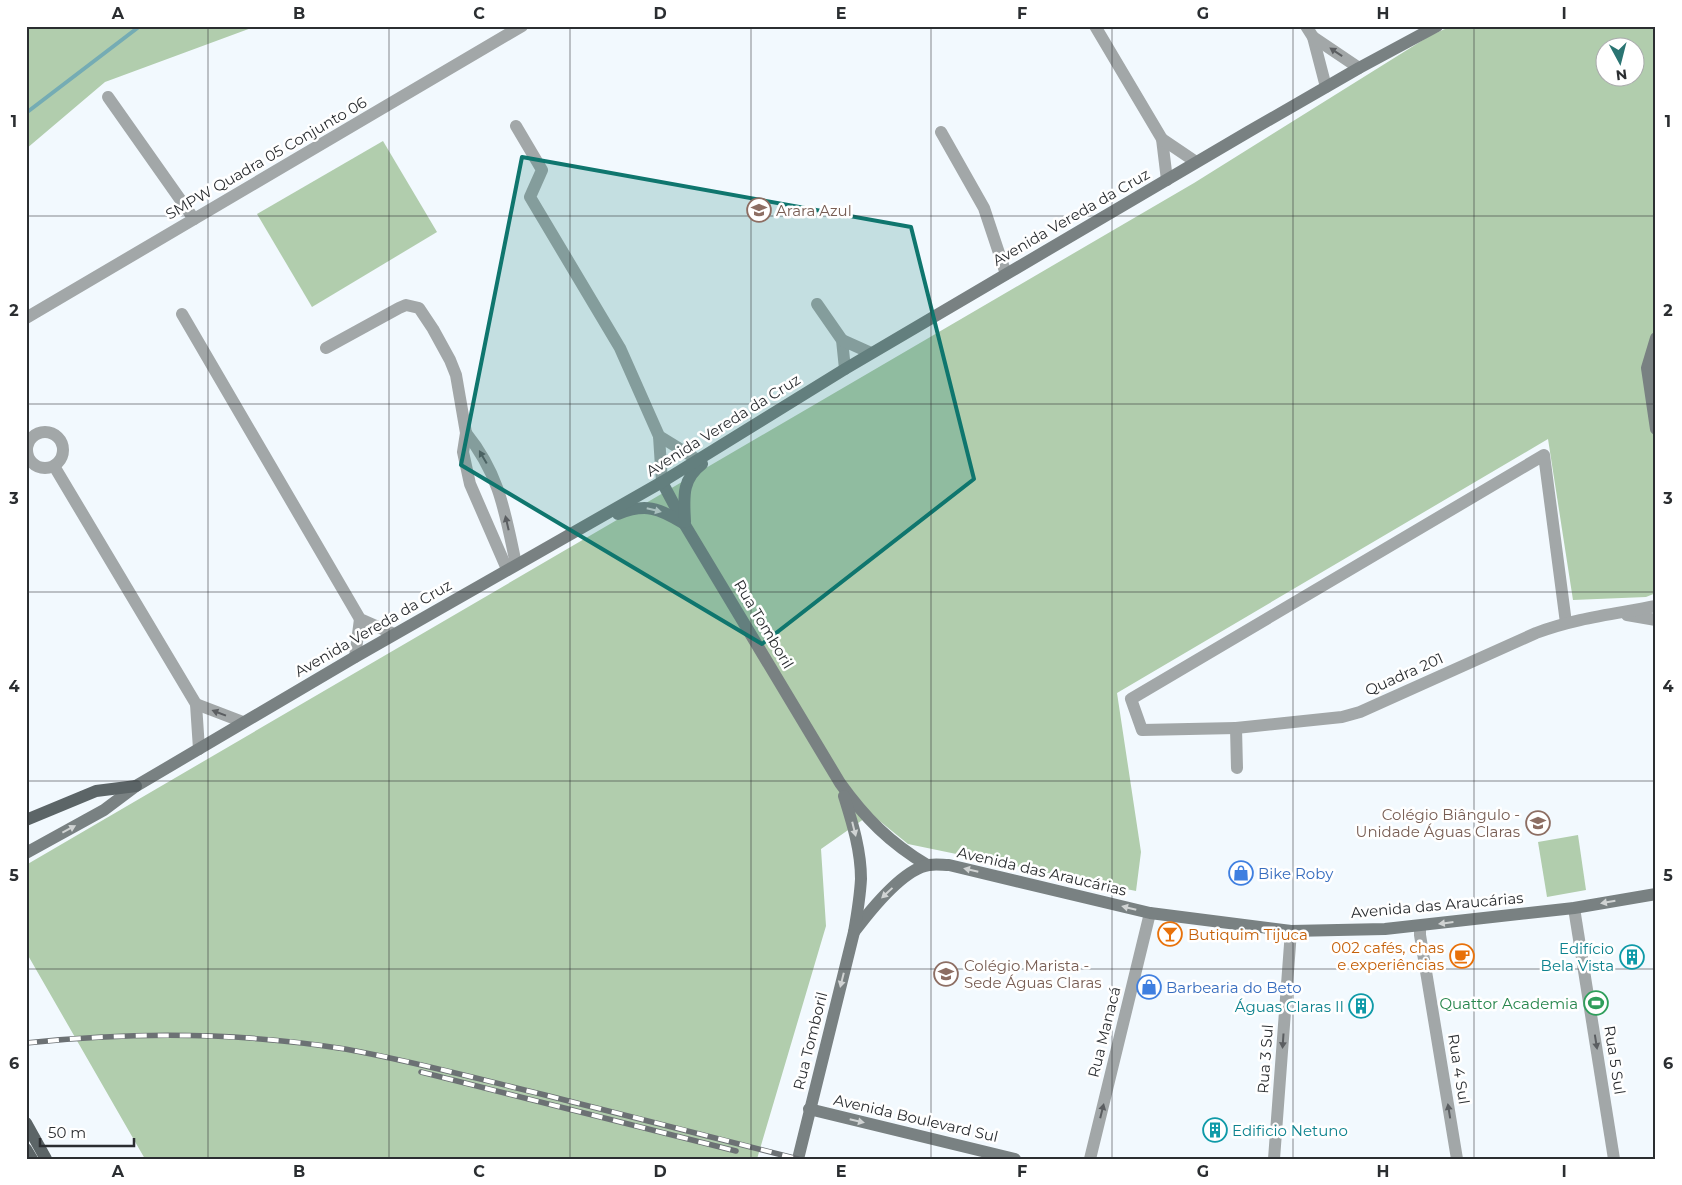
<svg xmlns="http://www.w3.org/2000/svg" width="1682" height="1185" font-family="Montserrat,sans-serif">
  <rect width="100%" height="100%" fill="#f2f9fe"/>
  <g fill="#b1cdad" fill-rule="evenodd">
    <path d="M26,26H257L105,82L26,149Z"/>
    <path d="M1452,26H1656V593L1646,597L1573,600L1548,439L1117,693L1141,852L1136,891L908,844L871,814L821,849L826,926L757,1159H145L26,952V865L1194,183L1431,35ZM1604,48H1634V78H1604Z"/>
    <path d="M383,141L437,232L312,307L257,214Z"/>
    <path d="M1578,835L1586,890L1547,897L1538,842Z"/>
  </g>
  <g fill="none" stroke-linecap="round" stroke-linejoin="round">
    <path stroke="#75acb4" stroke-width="4" d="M26,113L140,26"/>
    <g stroke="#a2a7a8" stroke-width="12">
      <path d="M1095,26L1162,139L1167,180"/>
      <path d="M1306,26L1313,37L1326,87"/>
      <path d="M1313,37L1359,68"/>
      <path d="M108,97L194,219"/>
      <path d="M516,126L542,170L530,197L620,348L659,436L662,482"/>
      <path d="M941,132L984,208L1006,274"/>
      <path d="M1162,139L1196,162"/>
      <path d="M817,304L842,340L845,369"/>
      <path d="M182,314L360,619L394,634"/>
      <path d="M26,318L522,26"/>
      <path d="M842,340L871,353"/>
      <path d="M326,348L399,308L406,305L419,308L433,329L450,360L456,375L466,433L463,452L470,484L507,569"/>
      <circle cx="45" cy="450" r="18"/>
      <path d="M466,433C500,475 505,513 516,564"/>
      <path d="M659,436L698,460"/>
      <path d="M54,466L196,704L199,749"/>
      <path d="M1627,615L1656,620"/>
      <path d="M355,657L360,619"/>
      <path d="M196,704L243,722"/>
      <path d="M1236,728L1142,730L1131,699L1544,455L1566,623"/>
      <path d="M1237,768L1236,728L1342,717L1360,712L1536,633C1575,618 1615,614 1656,606"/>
      <path d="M1574,908L1614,1159"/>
      <path d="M1420,926V935L1457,1159"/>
      <path d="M1090,1159L1150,913"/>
      <path d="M1274,1159L1291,931"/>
    </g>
    <g stroke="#798182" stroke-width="12">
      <path d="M1656,338L1647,368L1656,429"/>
      <path d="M662,482L685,525L840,783C865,818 890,843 927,865"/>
      <path d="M618,514C645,503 659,508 683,523"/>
      <path d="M685,522C684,498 681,480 702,464"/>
      <path d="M26,853L104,810L136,786L355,657L662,482L845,369L1248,132L1359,68L1437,26"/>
      <path d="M854,932C869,912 903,869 929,865C936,864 943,865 949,865L1150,913L1291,931L1385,929L1574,908L1656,894"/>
      <path d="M809,1109L1015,1159"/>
      <path d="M798,1159L854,932C857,915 860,897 861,879C861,850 852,822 844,796"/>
    </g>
    <g stroke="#5c6567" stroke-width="12">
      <path d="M26,820L96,791L136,786"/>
      <path d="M26,1123L46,1159"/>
      <path d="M26,1149L32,1159"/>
    </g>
    <g stroke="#6c7174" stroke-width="5.5">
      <g id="rail">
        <path d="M26,1043C132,1032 240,1032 345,1049C412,1061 479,1079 545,1095C629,1116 713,1137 798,1159"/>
        <path d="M421,1072L736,1151"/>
      </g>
    </g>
    <use href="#rail" stroke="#fff" stroke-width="4" stroke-dasharray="11" stroke-linecap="butt"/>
  </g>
  <defs><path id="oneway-solid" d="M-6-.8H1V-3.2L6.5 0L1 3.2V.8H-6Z" transform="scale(1.25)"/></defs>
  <g fill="#5b5e61">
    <use href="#oneway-solid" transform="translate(1336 52) rotate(-146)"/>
    <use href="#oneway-solid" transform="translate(483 457) rotate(-120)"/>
    <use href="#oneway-solid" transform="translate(507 523) rotate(-103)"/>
    <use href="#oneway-solid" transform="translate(219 713) rotate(-159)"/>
    <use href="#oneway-solid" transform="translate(1283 1041) rotate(94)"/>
    <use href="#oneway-solid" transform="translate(1596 1042) rotate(81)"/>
    <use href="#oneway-solid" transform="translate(1102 1111) rotate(-76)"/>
    <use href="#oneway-solid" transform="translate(1449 1111) rotate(-99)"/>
  </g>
  <g fill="#d0d3d3">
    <use href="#oneway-solid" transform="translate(654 510) rotate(14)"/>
    <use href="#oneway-solid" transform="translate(69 829) rotate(-28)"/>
    <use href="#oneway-solid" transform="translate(854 829) rotate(76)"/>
    <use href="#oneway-solid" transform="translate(971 870) rotate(-167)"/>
    <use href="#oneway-solid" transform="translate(887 893) rotate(137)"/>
    <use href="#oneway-solid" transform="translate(1608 902) rotate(170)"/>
    <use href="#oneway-solid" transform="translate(1129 908) rotate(-166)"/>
    <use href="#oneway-solid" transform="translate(1446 923) rotate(173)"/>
    <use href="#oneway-solid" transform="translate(842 980) rotate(104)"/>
    <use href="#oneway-solid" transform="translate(857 1121) rotate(13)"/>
  </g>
  <path fill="#0f766e" fill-opacity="0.2" stroke="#0f766e" stroke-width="4" stroke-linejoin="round" d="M522,157L911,227L974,479L762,644L461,465Z"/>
  <path fill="none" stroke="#2b2e31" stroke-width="1" stroke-opacity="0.55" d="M208,26V1159M389,26V1159M570,26V1159M751,26V1159M931,26V1159M1112,26V1159M1293,26V1159M1474,26V1159M26,216H1656M26,404H1656M26,592H1656M26,781H1656M26,969H1656"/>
  <defs>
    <g id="school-ring" transform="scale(1.25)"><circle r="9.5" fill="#fff" stroke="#8d6e63" stroke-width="1.5"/><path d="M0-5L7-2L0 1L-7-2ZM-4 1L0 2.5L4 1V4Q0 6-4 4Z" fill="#8d6e63"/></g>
    <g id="shop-ring" transform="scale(1.25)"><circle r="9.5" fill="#fff" stroke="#3f7fe0" stroke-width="1.5"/><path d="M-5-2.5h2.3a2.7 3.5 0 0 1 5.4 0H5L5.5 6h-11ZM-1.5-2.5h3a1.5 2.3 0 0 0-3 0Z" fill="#3f7fe0"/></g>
    <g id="bar-ring" transform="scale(1.25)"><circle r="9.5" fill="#fff" stroke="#e8710a" stroke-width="1.5"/><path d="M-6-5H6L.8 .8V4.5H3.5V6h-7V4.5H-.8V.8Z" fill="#e8710a"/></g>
    <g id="cafe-ring" transform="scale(1.25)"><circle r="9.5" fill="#fff" stroke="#e8710a" stroke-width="1.5"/><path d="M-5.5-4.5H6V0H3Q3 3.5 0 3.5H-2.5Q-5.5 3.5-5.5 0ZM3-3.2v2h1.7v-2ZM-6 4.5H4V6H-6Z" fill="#e8710a"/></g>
    <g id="building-ring" transform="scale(1.25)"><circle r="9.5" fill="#fff" stroke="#0f9aa8" stroke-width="1.5"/><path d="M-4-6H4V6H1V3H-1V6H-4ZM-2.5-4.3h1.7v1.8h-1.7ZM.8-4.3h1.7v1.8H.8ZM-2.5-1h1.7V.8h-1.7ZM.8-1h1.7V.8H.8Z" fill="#0f9aa8"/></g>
    <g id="stadium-ring" transform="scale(1.25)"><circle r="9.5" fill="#fff" stroke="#2e9e5b" stroke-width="1.5"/><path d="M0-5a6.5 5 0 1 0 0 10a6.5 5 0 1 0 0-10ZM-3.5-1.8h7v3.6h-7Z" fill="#2e9e5b"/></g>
  </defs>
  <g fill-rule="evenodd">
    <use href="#school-ring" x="759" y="210"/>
    <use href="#school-ring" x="1538" y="823"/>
    <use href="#shop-ring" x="1241" y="873"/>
    <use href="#bar-ring" x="1170" y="934"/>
    <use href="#cafe-ring" x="1462" y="956"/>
    <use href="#building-ring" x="1632" y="957"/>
    <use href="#school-ring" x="946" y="974"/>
    <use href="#shop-ring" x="1149" y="987"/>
    <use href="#stadium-ring" x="1596" y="1003"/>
    <use href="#building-ring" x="1361" y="1006"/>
    <use href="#building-ring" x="1215" y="1130"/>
  </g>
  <g text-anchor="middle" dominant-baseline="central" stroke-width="5" stroke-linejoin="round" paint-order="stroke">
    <g font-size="15" fill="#2b2e31" stroke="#fff">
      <text transform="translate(266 158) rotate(-30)">SMPW Quadra 05 Conjunto 06</text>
      <text transform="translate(1071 217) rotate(-30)">Avenida Vereda da Cruz</text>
      <text transform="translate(723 425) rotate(-32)">Avenida Vereda da Cruz</text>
      <text transform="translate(764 624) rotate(59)">Rua Tomboril</text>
      <text transform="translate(373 628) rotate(-30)">Avenida Vereda da Cruz</text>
      <text transform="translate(1404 674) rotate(-24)">Quadra 201</text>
      <text transform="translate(1042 871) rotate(13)">Avenida das Araucárias</text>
      <text transform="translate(1437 905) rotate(-5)">Avenida das Araucárias</text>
      <text transform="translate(1104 1032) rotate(-76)">Rua Manacá</text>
      <text transform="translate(810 1041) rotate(-76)">Rua Tomboril</text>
      <text transform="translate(1265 1059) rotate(-86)">Rua 3 Sul</text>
      <text transform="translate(1615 1060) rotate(81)">Rua 5 Sul</text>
      <text transform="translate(1459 1069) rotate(81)">Rua 4 Sul</text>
      <text transform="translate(916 1118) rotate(13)">Avenida Boulevard Sul</text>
    </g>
    <g font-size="15" fill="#785e54" stroke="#fff" text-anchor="start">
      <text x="776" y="210">Arara Azul</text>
      <text x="1520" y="814" text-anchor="end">Colégio Biângulo -<tspan x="1520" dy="17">Unidade Águas Claras</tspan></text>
      <text x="964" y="965">Colégio Marista -<tspan x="964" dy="17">Sede Águas Claras</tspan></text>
    </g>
    <g font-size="15" fill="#366cbe" stroke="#fff" text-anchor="start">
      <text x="1258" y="873">Bike Roby</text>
      <text x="1166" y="987">Barbearia do Beto</text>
    </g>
    <g font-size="15" fill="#c56008" stroke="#fff" text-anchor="start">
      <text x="1188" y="934">Butiquim Tijuca</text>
      <text x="1444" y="947" text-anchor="end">002 cafés, chas<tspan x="1444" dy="17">e experiências</tspan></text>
    </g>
    <g font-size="15" fill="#0d838f" stroke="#fff" text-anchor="end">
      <text x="1614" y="948">Edifício<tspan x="1614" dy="17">Bela Vista</tspan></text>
      <text x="1344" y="1006">Águas Claras II</text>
      <text x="1232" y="1130" text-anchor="start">Edificio Netuno</text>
    </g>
    <g font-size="15" fill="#27864d" stroke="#fff" text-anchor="end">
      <text x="1578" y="1003">Quattor Academia</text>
    </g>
  </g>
  <rect width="1682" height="1185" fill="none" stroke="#ffffff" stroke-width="55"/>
  <g transform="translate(1620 62) rotate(173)"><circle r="24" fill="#ffffff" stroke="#aaabad"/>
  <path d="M0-4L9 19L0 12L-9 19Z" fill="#2a7472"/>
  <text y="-8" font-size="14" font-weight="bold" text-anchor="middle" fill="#2b2e31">N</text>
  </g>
  <path d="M40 1138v8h94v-8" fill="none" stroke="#2b2e31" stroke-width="2.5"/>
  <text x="48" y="1138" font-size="15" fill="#2b2e31" stroke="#ffffff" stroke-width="4" paint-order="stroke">50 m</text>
  <rect x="28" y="28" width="1626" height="1130" fill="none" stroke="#2b2e31" stroke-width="2"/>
  <g font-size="16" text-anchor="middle" font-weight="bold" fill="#2b2e31">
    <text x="118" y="19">A</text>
    <text x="299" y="19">B</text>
    <text x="479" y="19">C</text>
    <text x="660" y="19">D</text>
    <text x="841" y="19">E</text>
    <text x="1022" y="19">F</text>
    <text x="1203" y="19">G</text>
    <text x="1383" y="19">H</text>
    <text x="1564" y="19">I</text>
    <text x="14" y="127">1</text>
    <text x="1668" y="127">1</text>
    <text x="14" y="316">2</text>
    <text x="1668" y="316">2</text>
    <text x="14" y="504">3</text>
    <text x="1668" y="504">3</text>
    <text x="14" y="692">4</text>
    <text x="1668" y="692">4</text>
    <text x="14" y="881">5</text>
    <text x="1668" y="881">5</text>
    <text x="14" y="1069">6</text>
    <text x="1668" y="1069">6</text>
    <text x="118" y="1177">A</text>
    <text x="299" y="1177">B</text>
    <text x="479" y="1177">C</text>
    <text x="660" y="1177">D</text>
    <text x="841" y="1177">E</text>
    <text x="1022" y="1177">F</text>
    <text x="1203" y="1177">G</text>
    <text x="1383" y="1177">H</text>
    <text x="1564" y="1177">I</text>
  </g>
</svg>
